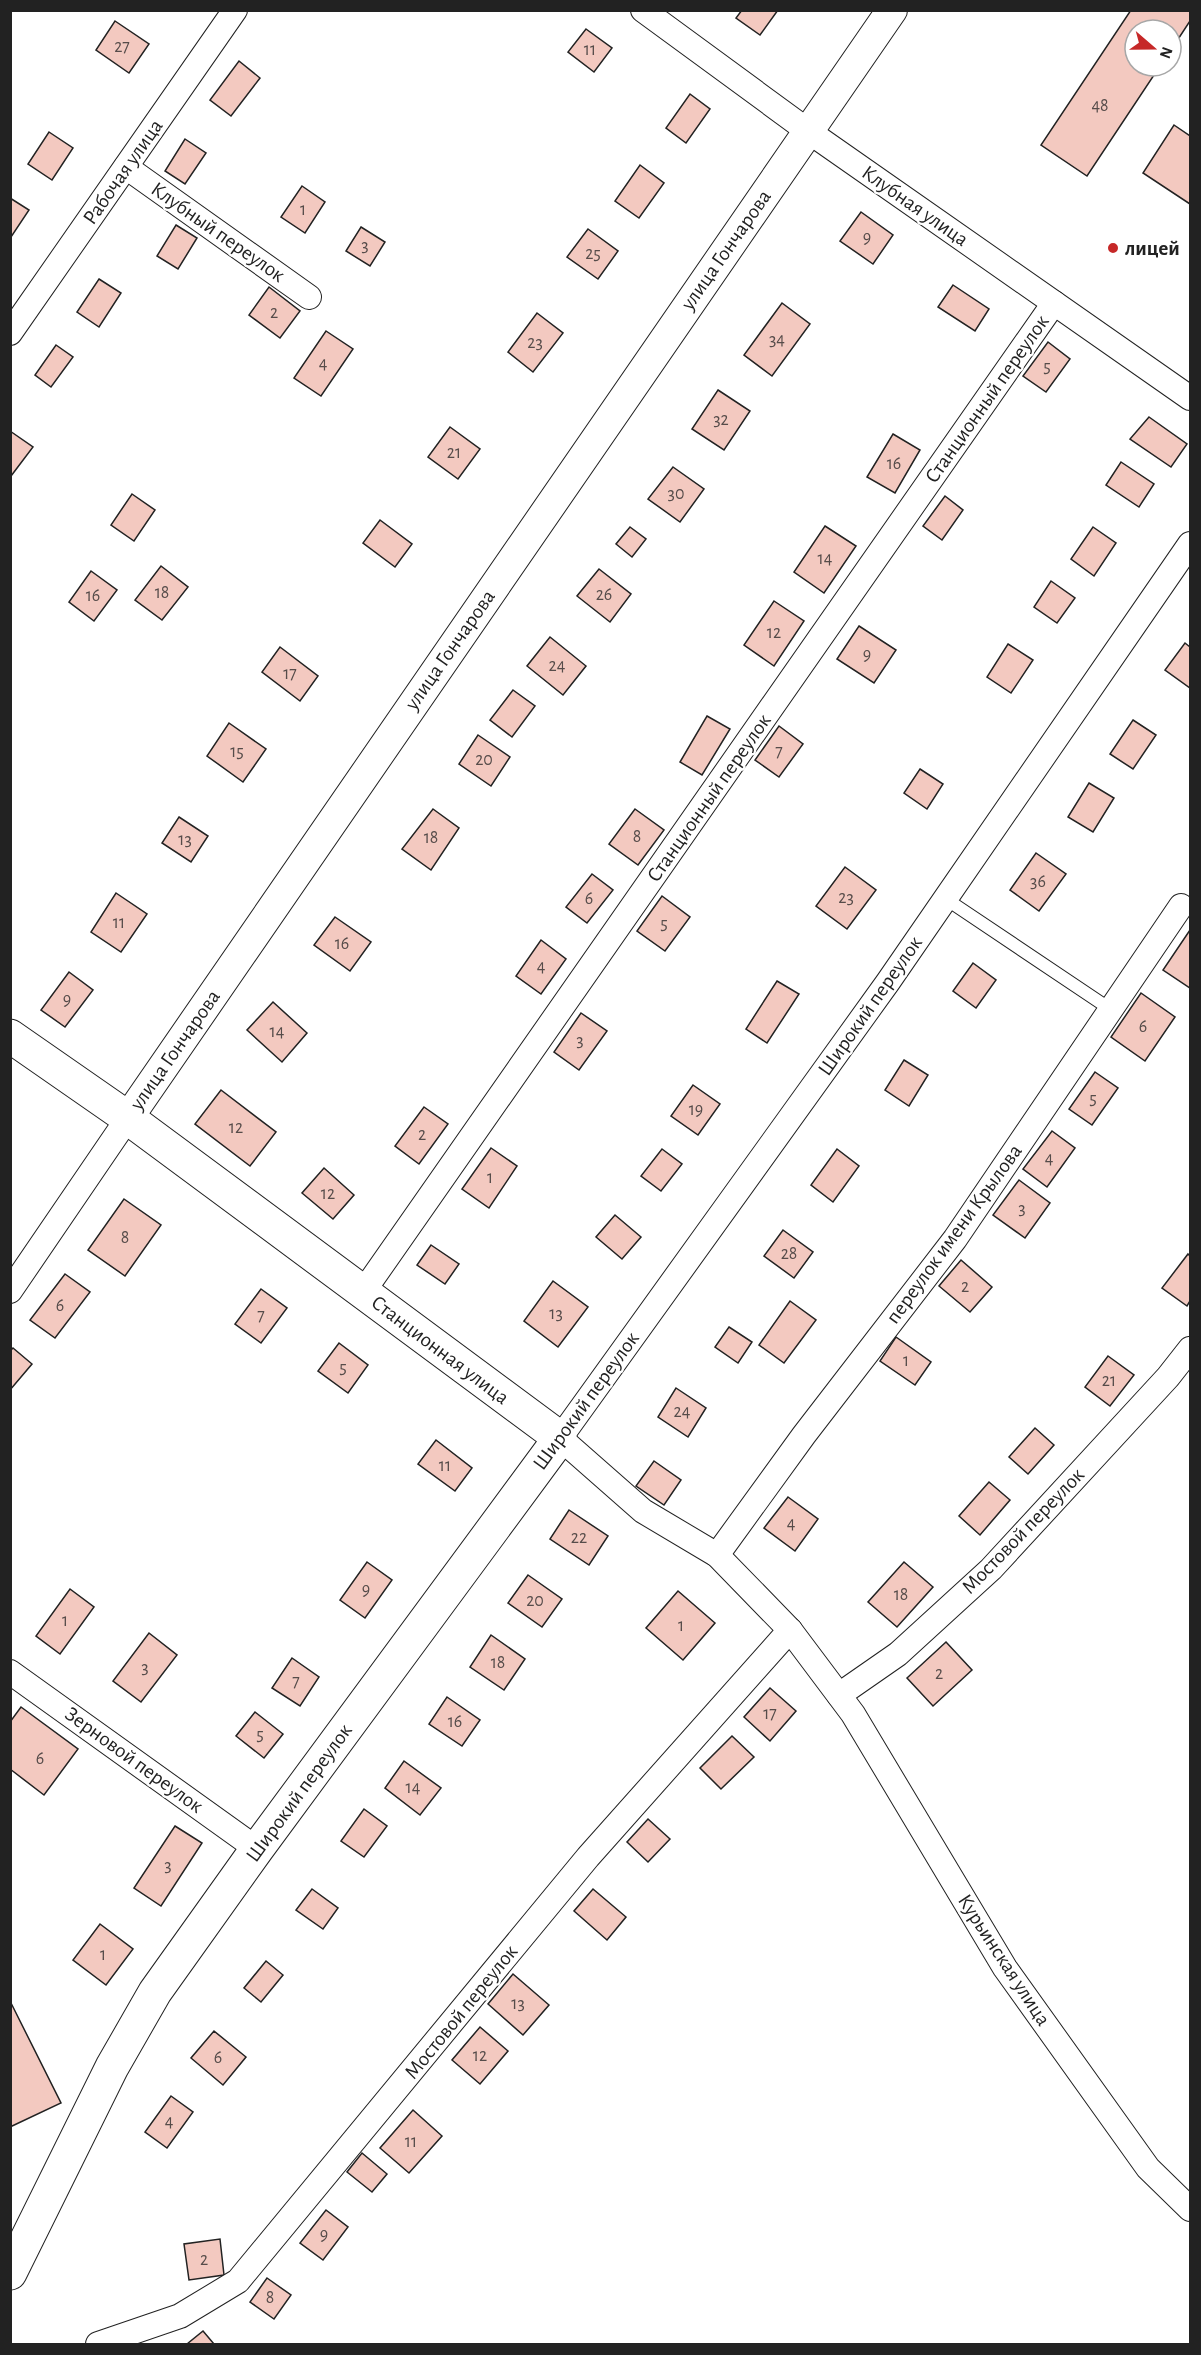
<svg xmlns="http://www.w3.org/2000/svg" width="1201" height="2355" font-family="'Alegreya Sans',sans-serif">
  <rect width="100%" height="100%" fill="#fff"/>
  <g fill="#f3c9c0" stroke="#222" stroke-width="1.5">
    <path d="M742,10H778L760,35L736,18Z"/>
    <path d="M1131,10H1190V21L1171,50V30H1135V66H1160L1087,176L1041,145Z"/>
    <path d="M115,21L149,44L129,73L96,50Z"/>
    <path d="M586,29L612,48L594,72L568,52Z"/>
    <path d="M239,61L260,78L231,116L210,100Z"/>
    <path d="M690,94L710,109L686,143L666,128Z"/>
    <path d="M1174,125L1190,136V204L1143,173Z"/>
    <path d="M49,132L73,148L52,180L28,164Z"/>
    <path d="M185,139L206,153L185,184L165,171Z"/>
    <path d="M640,165L664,183L639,218L615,201Z"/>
    <path d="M302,186L325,202L305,233L281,217Z"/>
    <path d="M10,198L29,210L11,237H10Z"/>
    <path d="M861,212L893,235L873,264L840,241Z"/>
    <path d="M176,225L197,238L178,269L157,256Z"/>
    <path d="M361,227L385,242L370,266L346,251Z"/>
    <path d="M588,229L618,251L598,279L567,257Z"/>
    <path d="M99,279L121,293L99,327L77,312Z"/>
    <path d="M953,285L989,309L975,331L938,307Z"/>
    <path d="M269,287L300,311L280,338L249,315Z"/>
    <path d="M782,303L810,324L772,376L744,355Z"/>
    <path d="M537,313L563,333L533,372L508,352Z"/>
    <path d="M326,331L353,349L321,396L294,378Z"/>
    <path d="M1048,342L1070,359L1046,392L1023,376Z"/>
    <path d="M56,345L73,357L51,387L35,375Z"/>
    <path d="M718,390L750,411L724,450L692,429Z"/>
    <path d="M1149,417L1187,444L1171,467L1130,439Z"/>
    <path d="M450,427L480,449L458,479L428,457Z"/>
    <path d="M10,431L33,447L11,476L10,475Z"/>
    <path d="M893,434L920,450L895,493L867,477Z"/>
    <path d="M1121,462L1154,484L1139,507L1106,485Z"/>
    <path d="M673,467L704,489L680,522L648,499Z"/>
    <path d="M132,494L155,510L134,541L111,525Z"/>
    <path d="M945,496L963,510L942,540L923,526Z"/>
    <path d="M380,520L412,544L395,567L363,543Z"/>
    <path d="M825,526L856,546L824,593L794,572Z"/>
    <path d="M630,527L646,539L632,557L616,544Z"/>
    <path d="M1093,527L1116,543L1094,576L1071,559Z"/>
    <path d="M161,566L188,587L162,620L135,600Z"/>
    <path d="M599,569L631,594L610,622L577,596Z"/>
    <path d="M91,571L117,590L94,621L69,602Z"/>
    <path d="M1051,581L1075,598L1057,623L1034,607Z"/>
    <path d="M774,601L804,621L774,666L744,645Z"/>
    <path d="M859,626L896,650L874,683L837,659Z"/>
    <path d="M550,637L586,666L563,695L527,666Z"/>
    <path d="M1185,643L1190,647V688L1165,670Z"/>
    <path d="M1008,644L1033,660L1011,693L987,677Z"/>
    <path d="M280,647L318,676L300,701L262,672Z"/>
    <path d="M513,690L535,706L512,737L490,720Z"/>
    <path d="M707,716L730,729L702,775L680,762Z"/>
    <path d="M1133,720L1156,735L1133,769L1110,754Z"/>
    <path d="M229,723L266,749L243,782L207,756Z"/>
    <path d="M779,726L803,744L779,777L755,760Z"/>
    <path d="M478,735L510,757L491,786L459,764Z"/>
    <path d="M920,769L943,784L927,809L904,793Z"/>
    <path d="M1089,783L1114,798L1093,832L1068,817Z"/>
    <path d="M433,809L459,828L431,870L402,849Z"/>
    <path d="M635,809L664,830L638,865L609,844Z"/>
    <path d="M179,817L208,836L191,862L162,843Z"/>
    <path d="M1036,853L1066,874L1039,911L1010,890Z"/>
    <path d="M845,867L876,890L847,929L816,906Z"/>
    <path d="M592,874L613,890L587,923L566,907Z"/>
    <path d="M116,893L147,914L121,952L91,932Z"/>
    <path d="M662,896L690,917L665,951L637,931Z"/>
    <path d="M335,917L371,942L350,971L314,945Z"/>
    <path d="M1190,930V988L1163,970Z"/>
    <path d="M541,940L566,959L541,994L516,976Z"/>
    <path d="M973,963L996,980L976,1008L953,991Z"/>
    <path d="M69,972L93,990L65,1027L41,1010Z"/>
    <path d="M777,981L799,994L767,1043L746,1029Z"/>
    <path d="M1141,993L1175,1017L1145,1061L1111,1037Z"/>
    <path d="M273,1002L307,1033L282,1062L247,1030Z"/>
    <path d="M581,1013L607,1031L579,1070L554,1052Z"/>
    <path d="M904,1060L928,1075L909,1106L885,1090Z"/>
    <path d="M1095,1072L1118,1088L1092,1125L1069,1109Z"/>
    <path d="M693,1085L720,1104L698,1135L671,1116Z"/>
    <path d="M221,1090L276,1132L250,1166L195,1124Z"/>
    <path d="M424,1107L448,1124L419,1164L395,1146Z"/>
    <path d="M1052,1131L1075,1148L1047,1187L1023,1169Z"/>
    <path d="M491,1148L517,1166L489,1208L462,1189Z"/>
    <path d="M662,1149L682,1164L661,1191L641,1176Z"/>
    <path d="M837,1149L859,1166L833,1202L811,1185Z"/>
    <path d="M324,1168L354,1195L333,1219L302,1193Z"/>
    <path d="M1019,1180L1050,1203L1025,1238L993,1215Z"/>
    <path d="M124,1199L161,1225L125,1276L88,1250Z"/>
    <path d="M615,1215L641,1237L622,1259L596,1237Z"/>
    <path d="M783,1230L813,1252L794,1278L764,1256Z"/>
    <path d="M431,1245L459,1264L445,1284L417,1265Z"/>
    <path d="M1188,1254L1190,1256V1301L1187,1306L1162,1288Z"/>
    <path d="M961,1260L992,1287L970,1312L939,1286Z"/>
    <path d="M65,1274L90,1292L55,1338L30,1320Z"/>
    <path d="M553,1281L588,1307L558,1347L524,1321Z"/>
    <path d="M261,1289L287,1308L261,1343L235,1324Z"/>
    <path d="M790,1301L816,1320L784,1363L759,1345Z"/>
    <path d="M729,1327L752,1342L738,1363L715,1347Z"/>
    <path d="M896,1337L931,1362L915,1385L880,1361Z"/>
    <path d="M339,1343L368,1365L348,1393L318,1371Z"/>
    <path d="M13,1348L32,1364L10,1390V1351Z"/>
    <path d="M1108,1356L1134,1375L1110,1406L1085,1387Z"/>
    <path d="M676,1388L706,1408L688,1437L658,1417Z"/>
    <path d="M1035,1428L1054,1445L1028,1474L1009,1457Z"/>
    <path d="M436,1440L472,1468L455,1491L418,1464Z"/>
    <path d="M654,1461L681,1480L664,1505L636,1486Z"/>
    <path d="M989,1482L1010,1500L980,1535L959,1516Z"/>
    <path d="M788,1497L818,1519L795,1551L764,1528Z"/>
    <path d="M569,1510L608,1536L589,1565L550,1539Z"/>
    <path d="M367,1562L392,1580L365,1618L340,1600Z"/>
    <path d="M904,1562L933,1587L897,1627L868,1602Z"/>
    <path d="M528,1575L562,1599L542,1627L508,1603Z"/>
    <path d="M70,1589L94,1607L60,1654L36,1636Z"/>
    <path d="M678,1591L715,1623L683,1660L646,1628Z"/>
    <path d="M149,1633L177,1655L141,1702L113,1681Z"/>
    <path d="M491,1635L525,1659L504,1690L470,1667Z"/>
    <path d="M946,1642L972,1670L933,1706L907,1678Z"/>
    <path d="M292,1658L319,1677L300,1706L272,1688Z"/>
    <path d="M770,1688L796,1711L770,1741L744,1717Z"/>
    <path d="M447,1697L480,1720L462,1746L429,1724Z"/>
    <path d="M21,1707L78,1749L44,1795L10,1769V1722Z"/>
    <path d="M255,1712L283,1734L264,1758L236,1736Z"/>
    <path d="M732,1736L754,1757L721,1789L700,1768Z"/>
    <path d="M404,1761L441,1788L420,1815L385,1788Z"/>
    <path d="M364,1809L387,1826L364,1857L341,1841Z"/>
    <path d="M648,1819L670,1839L648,1862L627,1842Z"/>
    <path d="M175,1826L202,1843L161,1906L134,1888Z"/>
    <path d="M312,1889L338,1908L323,1929L296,1910Z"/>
    <path d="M593,1889L626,1917L607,1940L574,1911Z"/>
    <path d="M100,1924L133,1949L106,1985L73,1960Z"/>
    <path d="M266,1961L283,1975L261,2002L244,1988Z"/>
    <path d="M513,1974L549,2005L523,2035L488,2004Z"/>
    <path d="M10,2001L61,2103L10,2127Z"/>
    <path d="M480,2027L508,2051L480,2084L452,2060Z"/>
    <path d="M214,2031L246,2057L223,2085L191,2058Z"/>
    <path d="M171,2096L193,2112L167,2148L145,2132Z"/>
    <path d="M413,2110L442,2136L409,2173L380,2148Z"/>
    <path d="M362,2153L387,2174L372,2192L347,2172Z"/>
    <path d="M326,2210L348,2227L323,2260L300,2243Z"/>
    <path d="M220,2239L224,2275L189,2280L184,2244Z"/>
    <path d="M267,2278L291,2295L274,2319L250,2302Z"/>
    <path d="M203,2331L214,2344H187Z"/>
  </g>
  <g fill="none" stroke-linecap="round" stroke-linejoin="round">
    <g stroke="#222" stroke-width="14">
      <path id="service" d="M946,899L1110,1009"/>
    </g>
    <g stroke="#222" stroke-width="26">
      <g id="minor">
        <path d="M643,10L808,131L1190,398"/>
        <path d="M126,167L309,297"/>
        <path d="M10,333L235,10"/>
        <path d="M1190,544L888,982L560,1438L643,1511L717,1555L790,1630L853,1714L1005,1968L1148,2168L1190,2209"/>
        <path d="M10,1291L128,1118"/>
        <path d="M363,1292L1054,303"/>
        <path d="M717,1555L804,1435L955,1239L1181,906"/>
        <path d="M10,1672L257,1849"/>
        <path d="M839,1695L898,1654L991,1569L1168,1377L1190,1349"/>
        <path d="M98,2344L180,2316L238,2281L588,1857L790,1630"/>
      </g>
    </g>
    <g stroke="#222" stroke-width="32">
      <path id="tertiary" d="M128,1118L892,10"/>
    </g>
    <g stroke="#222" stroke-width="35">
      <path id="secondary" d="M10,1036L128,1118L560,1438L257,1849L155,1992L112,2067L10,2273"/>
    </g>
    <use href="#service" stroke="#fff" stroke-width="12"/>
    <use href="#minor" stroke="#fff" stroke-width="24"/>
    <use href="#tertiary" stroke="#fff" stroke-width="30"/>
    <use href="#secondary" stroke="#fff" stroke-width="33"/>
  </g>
  <circle fill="#c62828" stroke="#fff" stroke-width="2" cx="1113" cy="248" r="6"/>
  <g text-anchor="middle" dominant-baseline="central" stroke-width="4.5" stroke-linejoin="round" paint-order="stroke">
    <g font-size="18" fill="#564c4a">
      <text x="122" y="47">27</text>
      <text x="590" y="50">11</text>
      <text x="1100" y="106">48</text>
      <text x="303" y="210">1</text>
      <text x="867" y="238">9</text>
      <text x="365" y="246">3</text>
      <text x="593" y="254">25</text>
      <text x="274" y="313">2</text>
      <text x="777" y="340">34</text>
      <text x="535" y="343">23</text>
      <text x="323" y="364">4</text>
      <text x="1047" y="367">5</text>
      <text x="721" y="420">32</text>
      <text x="454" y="453">21</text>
      <text x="894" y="464">16</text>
      <text x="676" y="494">30</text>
      <text x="825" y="559">14</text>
      <text x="162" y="593">18</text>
      <text x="604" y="595">26</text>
      <text x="93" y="596">16</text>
      <text x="774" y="633">12</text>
      <text x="867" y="655">9</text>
      <text x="557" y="666">24</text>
      <text x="290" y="674">17</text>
      <text x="237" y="752">15</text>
      <text x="779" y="752">7</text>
      <text x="484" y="760">20</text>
      <text x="637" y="837">8</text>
      <text x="431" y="838">18</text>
      <text x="185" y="840">13</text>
      <text x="1038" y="882">36</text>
      <text x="846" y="898">23</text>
      <text x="589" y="899">6</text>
      <text x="119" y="923">11</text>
      <text x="664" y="924">5</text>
      <text x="342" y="944">16</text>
      <text x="541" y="967">4</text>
      <text x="67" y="1000">9</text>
      <text x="1143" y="1027">6</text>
      <text x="277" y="1032">14</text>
      <text x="580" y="1041">3</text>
      <text x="1093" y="1099">5</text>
      <text x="696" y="1110">19</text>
      <text x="236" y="1128">12</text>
      <text x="422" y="1135">2</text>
      <text x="1049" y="1159">4</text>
      <text x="490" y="1178">1</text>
      <text x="328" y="1194">12</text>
      <text x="1022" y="1209">3</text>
      <text x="125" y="1238">8</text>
      <text x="789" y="1254">28</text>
      <text x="965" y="1287">2</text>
      <text x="60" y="1306">6</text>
      <text x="556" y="1314">13</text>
      <text x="261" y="1316">7</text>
      <text x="906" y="1361">1</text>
      <text x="343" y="1368">5</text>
      <text x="1109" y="1381">21</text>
      <text x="682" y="1412">24</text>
      <text x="445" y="1466">11</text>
      <text x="791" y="1524">4</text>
      <text x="579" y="1538">22</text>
      <text x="366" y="1590">9</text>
      <text x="901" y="1595">18</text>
      <text x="535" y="1601">20</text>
      <text x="65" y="1621">1</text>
      <text x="681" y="1626">1</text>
      <text x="498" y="1663">18</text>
      <text x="145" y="1668">3</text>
      <text x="939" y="1674">2</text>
      <text x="296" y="1682">7</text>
      <text x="770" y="1714">17</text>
      <text x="455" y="1722">16</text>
      <text x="260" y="1735">5</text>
      <text x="40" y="1759">6</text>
      <text x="413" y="1788">14</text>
      <text x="168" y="1866">3</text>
      <text x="103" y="1955">1</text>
      <text x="518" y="2004">13</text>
      <text x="480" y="2056">12</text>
      <text x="218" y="2058">6</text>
      <text x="169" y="2122">4</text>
      <text x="411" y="2142">11</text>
      <text x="324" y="2235">9</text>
      <text x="204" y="2260">2</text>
      <text x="270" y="2298">8</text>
    </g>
    <g font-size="21" fill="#222" stroke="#fff">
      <text transform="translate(123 172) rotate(-55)">Рабочая улица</text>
      <text transform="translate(915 206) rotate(35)">Клубная улица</text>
      <text transform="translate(218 232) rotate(35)">Клубный переулок</text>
      <text transform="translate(726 250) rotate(-55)">улица Гончарова</text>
      <text transform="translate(987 399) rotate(-55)">Станционный переулок</text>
      <text transform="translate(450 650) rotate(-55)">улица Гончарова</text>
      <text transform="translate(709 798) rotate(-55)">Станционный переулок</text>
      <text transform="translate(870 1006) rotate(-55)">Широкий переулок</text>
      <text transform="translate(175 1050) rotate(-55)">улица Гончарова</text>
      <text transform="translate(954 1234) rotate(-54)">переулок имени Крылова</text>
      <text transform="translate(440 1350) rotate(37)">Станционная улица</text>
      <text transform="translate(586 1401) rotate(-54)">Широкий переулок</text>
      <text transform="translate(1023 1531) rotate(-46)">Мостовой переулок</text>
      <text transform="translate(134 1760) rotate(36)">Зерновой переулок</text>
      <text transform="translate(299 1793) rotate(-54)">Широкий переулок</text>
      <text transform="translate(1004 1960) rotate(57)">Курьинская улица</text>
      <text transform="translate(461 2012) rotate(-51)">Мостовой переулок</text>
    </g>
    <g font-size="21" font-weight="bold" fill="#222" stroke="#fff" text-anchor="start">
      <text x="1125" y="248">лицей</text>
    </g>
  </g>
  <rect width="1201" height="2355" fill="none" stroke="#222222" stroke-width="24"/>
  <g transform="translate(1153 48) rotate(110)"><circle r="28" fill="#ffffff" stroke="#a7a7a7" stroke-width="1.5"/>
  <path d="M0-4.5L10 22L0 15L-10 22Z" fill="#c62828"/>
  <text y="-9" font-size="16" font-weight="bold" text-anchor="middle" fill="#222222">N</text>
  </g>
</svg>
